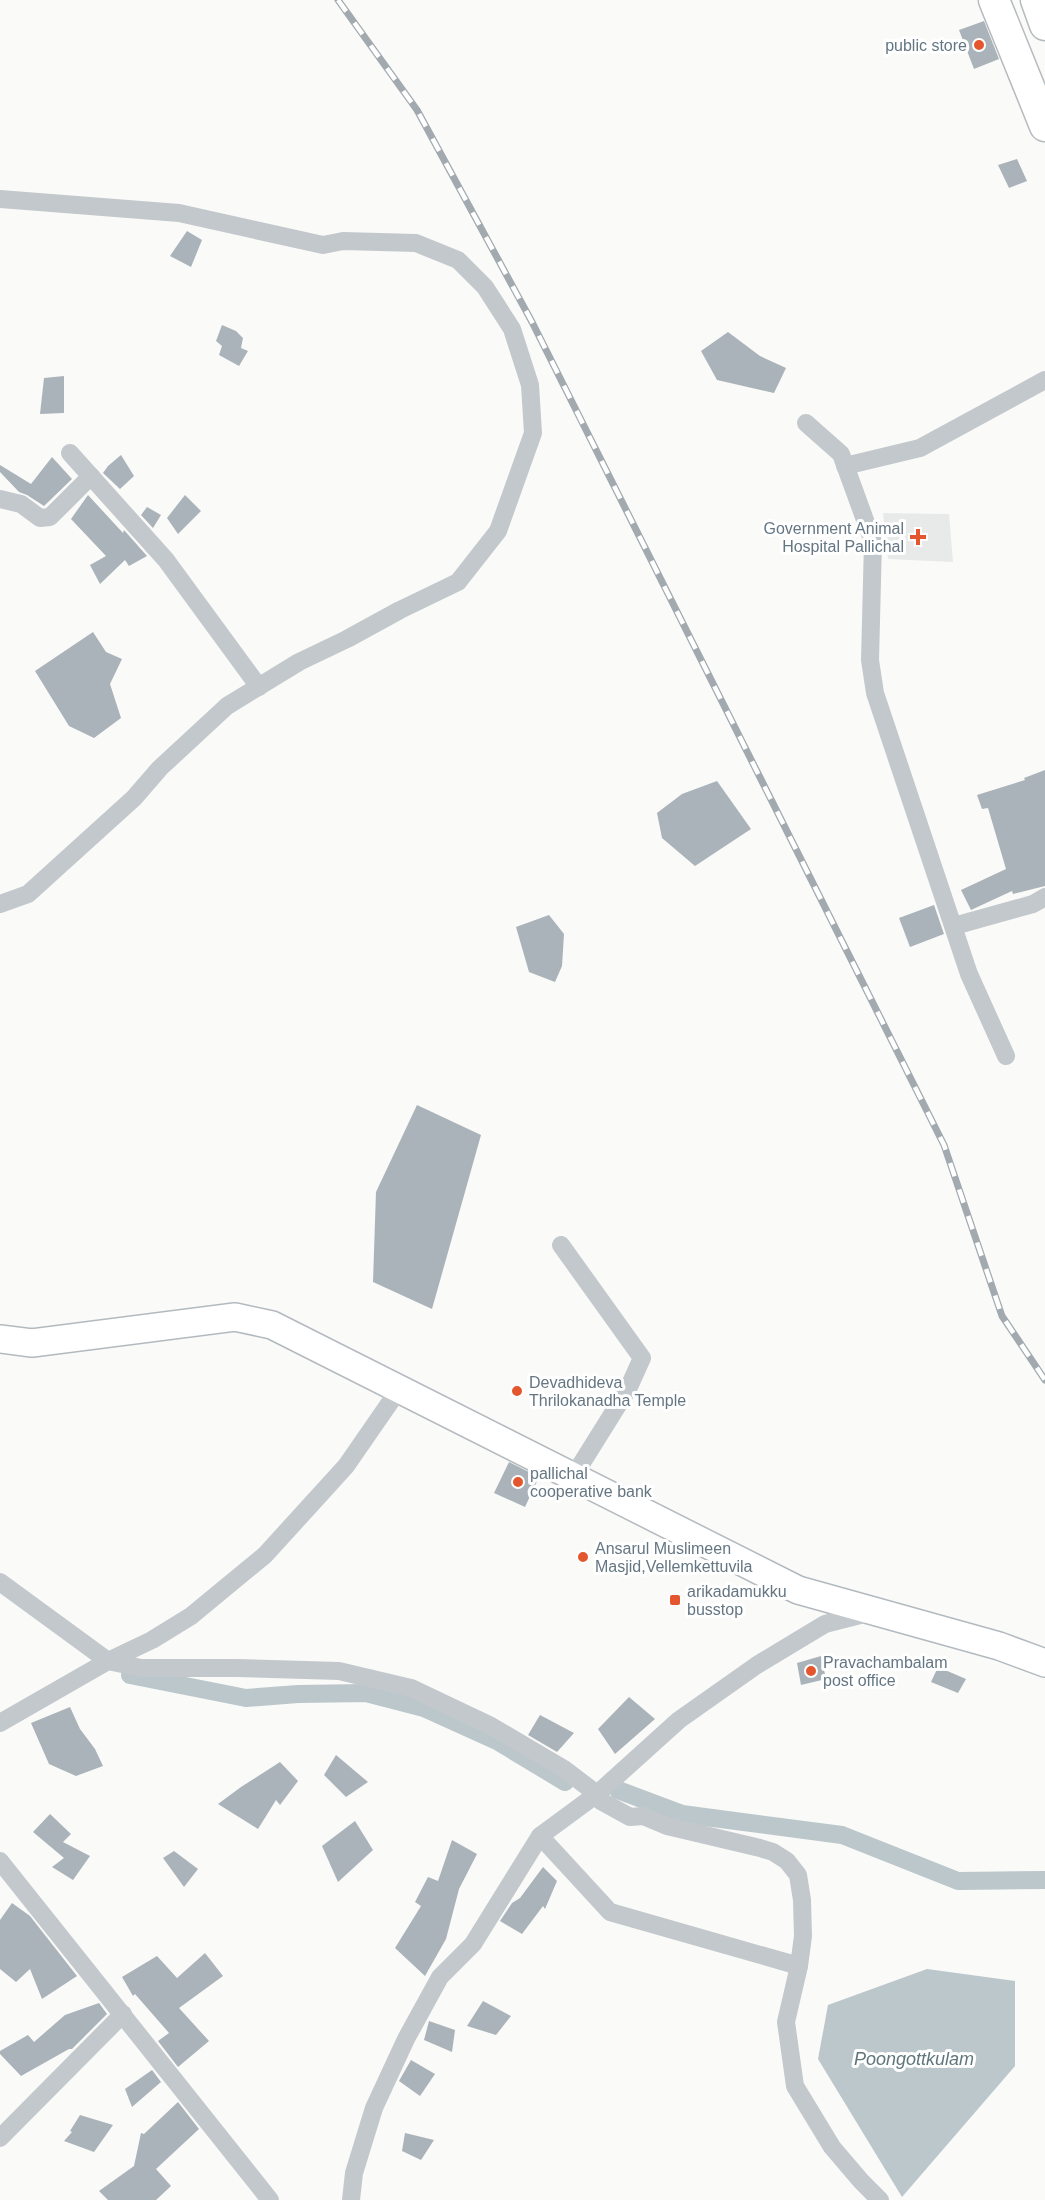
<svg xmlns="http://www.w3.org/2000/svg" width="1045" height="2200" font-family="Arial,sans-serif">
  <rect width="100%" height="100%" fill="#fafaf8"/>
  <path fill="#e8e9e9" d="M883,513L949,514L953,562L888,559Z"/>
  <path fill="#bbc7cb" d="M927,1969L1015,1981V2066L902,2197L818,2059L828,2005Z"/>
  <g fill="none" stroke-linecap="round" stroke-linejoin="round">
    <g stroke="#bbc7cb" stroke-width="18">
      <path d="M130,1675L246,1698L298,1694L366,1693L424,1708L497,1741L565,1782"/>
      <path d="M618,1790L682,1814L842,1835L958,1881L1045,1880"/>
    </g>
  </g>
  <g fill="#aab3b9">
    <path d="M984,21L999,59L974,69L959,30Z"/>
    <path d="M1017,159L1027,181L1009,188L998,165Z"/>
    <path d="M187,231L202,240L191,267L170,256Z"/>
    <path d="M222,325L236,331L243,338L241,348L248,351L239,366L219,355L222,346L216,341Z"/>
    <path d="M728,332L760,356L786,368L774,393L717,380L701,351Z"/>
    <path d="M64,376V413L40,414L44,378Z"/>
    <path d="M121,455L134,476L120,489L103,473L108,466Z"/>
    <path d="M52,457L72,479L44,506L27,495L19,492L0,472V465L31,484Z"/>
    <path d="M88,495L123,533L124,530L147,556L129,566L125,560L100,584L90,565L106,556L71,519Z"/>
    <path d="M185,495L201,511L178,534L167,518Z"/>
    <path d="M147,507L161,515L153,528L141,515Z"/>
    <path d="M93,632L106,652L122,659L110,684L121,718L94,738L69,726L35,671Z"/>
    <path d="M1045,770V886L1013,894L1012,891L971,910L961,890L1006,869L988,808L982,809L977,795L1025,780L1024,778Z"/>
    <path d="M717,781L751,829L695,866L662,838L657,813L682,794Z"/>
    <path d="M934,905L944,934L910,947L899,918Z"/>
    <path d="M549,915L564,934L562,966L555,982L529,972L516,927Z"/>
    <path d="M417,1105L481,1135L432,1309L373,1282L376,1192Z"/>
    <path d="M509,1462L539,1477L525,1507L494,1493Z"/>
    <path d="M821,1656L826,1679L801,1685L797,1663Z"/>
    <path d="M938,1667L966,1679L958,1693L931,1682Z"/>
    <path d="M629,1697L655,1719L615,1754L598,1729Z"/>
    <path d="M70,1707L80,1729L95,1749L103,1766L76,1776L49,1764L31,1723Z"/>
    <path d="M540,1715L574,1733L557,1752L528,1735Z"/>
    <path d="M336,1755L368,1782L346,1797L324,1775Z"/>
    <path d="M280,1762L298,1781L280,1805L276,1800L258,1829L218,1804L241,1787Z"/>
    <path d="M50,1814L71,1834L63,1842L90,1856L73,1880L52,1867L64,1858L33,1832Z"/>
    <path d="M355,1821L373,1850L338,1882L322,1846Z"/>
    <path d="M452,1840L477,1854L459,1889L446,1939L425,1976L395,1948L421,1906L415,1902L428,1877L438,1881Z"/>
    <path d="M174,1851L198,1869L184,1887L163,1858Z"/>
    <path d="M543,1867L557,1881L545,1909L543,1906L522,1934L500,1921L512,1903L520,1898Z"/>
    <path d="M12,1903L30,1916L77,1976L42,1999L30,1969L16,1982L0,1969V1920Z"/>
    <path d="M205,1953L223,1976L179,2008L209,2041L178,2067L158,2041L169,2033L135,1994L133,1996L122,1977L157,1956L177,1978Z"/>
    <path d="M483,2001L511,2016L496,2035L467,2026Z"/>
    <path d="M99,2003L107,2014L72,2049H69L21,2076L0,2054V2051L28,2035L34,2042L65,2015Z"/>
    <path d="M429,2021L455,2030L452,2052L424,2040Z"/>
    <path d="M411,2060L435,2074L420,2096L399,2081Z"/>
    <path d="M152,2070L161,2082L132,2107L125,2089Z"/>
    <path d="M178,2102L199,2129L156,2169L171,2186L156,2200H108L99,2191L134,2166L141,2133L144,2134Z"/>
    <path d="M80,2115L113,2125L94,2152L64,2141L72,2132L70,2131Z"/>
    <path d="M405,2133L434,2140L421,2160L402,2151Z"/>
  </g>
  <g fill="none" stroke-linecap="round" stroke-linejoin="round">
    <g stroke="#b3babf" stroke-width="30">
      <path id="secondary" d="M0,1339L32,1343L235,1317L272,1325L798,1590L999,1646L1045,1663"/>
    </g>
    <g stroke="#b5babe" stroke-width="33">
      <g id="primary">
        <path d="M994,0L1045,126"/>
        <path d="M1036,0L1045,25"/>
      </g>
    </g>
    <g stroke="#c3c8cc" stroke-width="18">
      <path d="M0,199L179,213L323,245L343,241L416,243L458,260L485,287L512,329L530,385L533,433L498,531L458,582L400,610L347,639L299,662L227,706L160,768L134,798L28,894L0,904"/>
      <path d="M806,423L841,454L873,542L870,660L875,693L969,974L1006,1056"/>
      <path d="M70,453L166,560L259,687"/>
      <path d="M845,466L920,448L1045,380"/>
      <path d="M0,499L21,504L40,518L50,517L91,476"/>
      <path d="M954,926L1033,904L1045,897"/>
      <path d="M561,1245L642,1358L628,1389L573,1477"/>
      <path d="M0,1582L108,1661L141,1668H236L339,1671L411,1688L491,1726L564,1769L597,1794L601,1801L630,1817L643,1816L667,1826L760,1848L773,1852L787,1861L798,1875L802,1900L803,1936L799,1966L786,2022L795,2086L832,2147L861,2181L880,2200"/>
      <path d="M0,1723L108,1661L152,1640L191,1616L265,1555L346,1466L400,1388"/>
      <path d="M540,1836L610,1912L799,1966"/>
      <path d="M0,1861L270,2200"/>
      <path d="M0,2138L123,2014"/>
      <path d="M351,2200L354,2173L374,2108L406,2039L440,1977L473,1944L540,1836L597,1794L679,1720L757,1665L825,1624L872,1612"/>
    </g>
    <use href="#secondary" stroke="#fff" stroke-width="27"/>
    <use href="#primary" stroke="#fff" stroke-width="30"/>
    <g stroke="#a2aab0" stroke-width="7">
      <path id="rail" d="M338,0L417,110L532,322L944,1145L1002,1316L1045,1380"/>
    </g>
    <use href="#rail" stroke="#fff" stroke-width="4.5" stroke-dasharray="14" stroke-linecap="butt"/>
  </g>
  <g fill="#e4572e" stroke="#fff" stroke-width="2">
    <circle cx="979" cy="45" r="6"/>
    <path d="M915 528h6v6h6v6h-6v6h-6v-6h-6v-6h6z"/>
    <circle cx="517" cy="1391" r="6"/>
    <circle cx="518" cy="1482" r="6"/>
    <circle cx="583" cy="1557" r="6"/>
    <rect x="669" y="1594" width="12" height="12" rx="3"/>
    <circle cx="811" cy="1671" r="6"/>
  </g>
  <g text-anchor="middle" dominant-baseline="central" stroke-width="6" stroke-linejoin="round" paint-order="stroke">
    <g font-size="16" fill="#657683" stroke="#fff" text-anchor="start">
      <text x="967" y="45" text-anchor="end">public store</text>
      <text x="904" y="528" text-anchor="end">Government Animal<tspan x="904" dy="18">Hospital Pallichal</tspan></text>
      <text x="529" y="1382">Devadhideva<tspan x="529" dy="18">Thrilokanadha Temple</tspan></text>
      <text x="530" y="1473">pallichal<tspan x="530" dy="18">cooperative bank</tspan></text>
      <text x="595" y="1548">Ansarul Muslimeen<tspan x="595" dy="18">Masjid,Vellemkettuvila</tspan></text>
      <text x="687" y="1591">arikadamukku<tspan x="687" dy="18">busstop</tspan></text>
      <text x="823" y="1662">Pravachambalam<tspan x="823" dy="18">post office</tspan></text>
    </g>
    <g font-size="18" font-style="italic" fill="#60757c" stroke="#fff">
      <text x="914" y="2059">Poongottkulam</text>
    </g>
  </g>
</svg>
